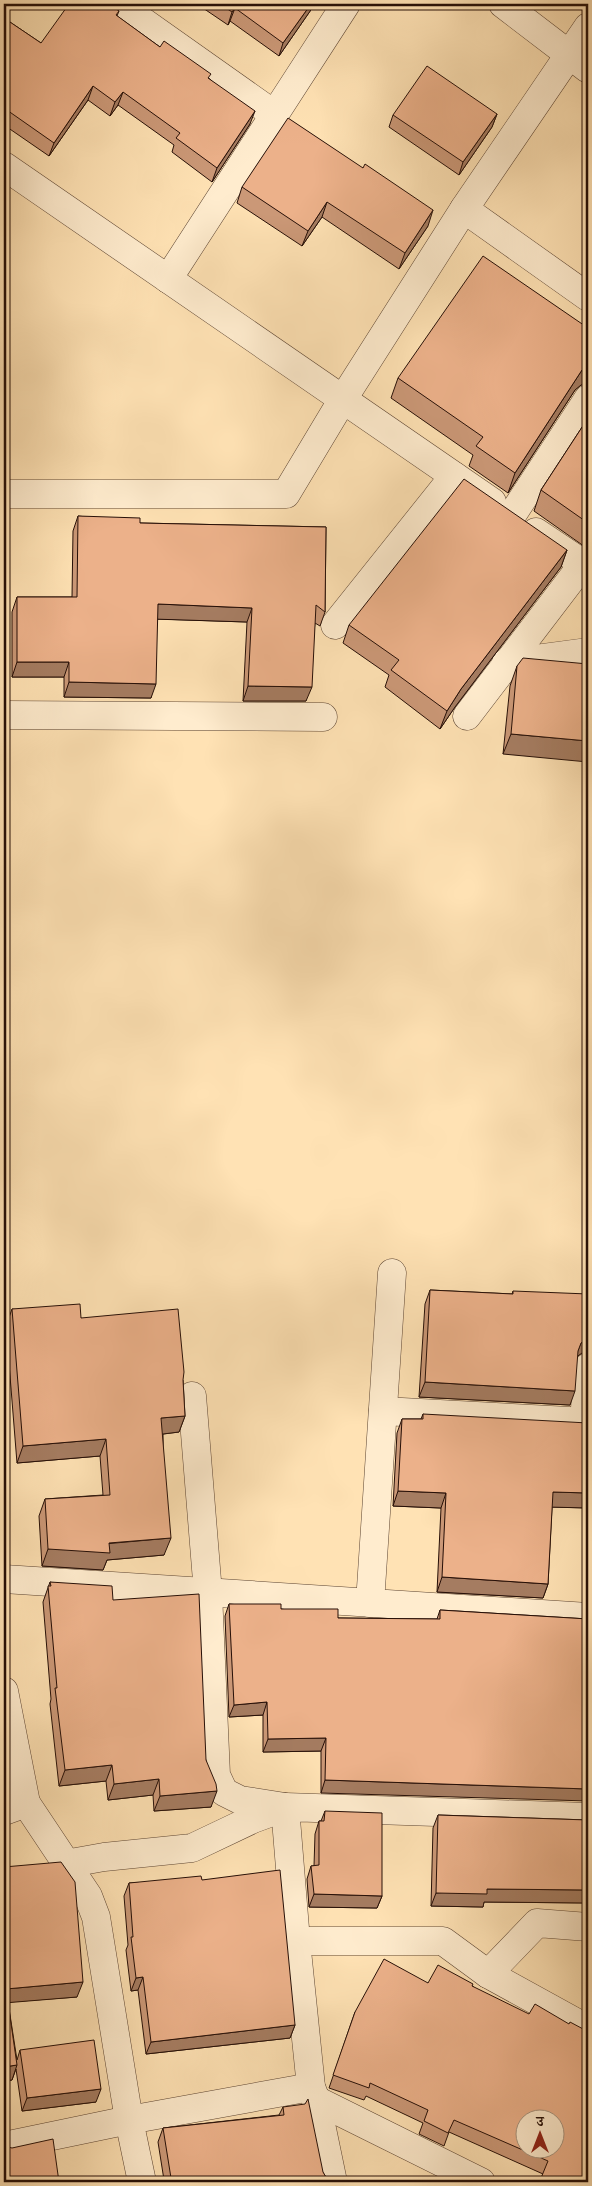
<svg xmlns="http://www.w3.org/2000/svg" width="592" height="2186" font-family="'IM FELL French Canon','Noto Serif Devanagari',serif">
  <rect width="100%" height="100%" fill="#ffe2b4"/>
  <filter id="stains"><feTurbulence type="fractalNoise" baseFrequency=".004" numOctaves="4"/><feColorMatrix values="0 0 0 0 .2 0 0 0 0 .09 0 0 0 0 .02 0 0 0 .5 -.17"/></filter>
  <radialGradient id="worn" r=".72"><stop offset=".6" stop-color="#630" stop-opacity="0"/><stop offset="1" stop-color="#630" stop-opacity=".3"/></radialGradient>
  <g fill="none" stroke-linecap="round" stroke-linejoin="round">
    <g stroke="#5c4432" stroke-width="29">
      <g id="minor">
        <path d="M118,4L275,115"/>
        <path d="M503,4L588,69"/>
        <path d="M4,166L492,502"/>
        <path d="M464,209L588,297"/>
        <path d="M168,279L346,4"/>
        <path d="M4,494H286L343,399L464,209L588,27"/>
        <path d="M512,515L588,399"/>
        <path d="M536,532L588,567"/>
        <path d="M335,625L454,476"/>
        <path d="M506,663L588,652"/>
        <path d="M4,715L323,717"/>
        <path d="M467,716L583,564"/>
        <path d="M192,1396L208,1593L216,1775L224,1792L240,1800L285,1807"/>
        <path d="M383,1411L588,1422"/>
        <path d="M584,1422L588,1367"/>
        <path d="M4,1579L588,1617"/>
        <path d="M370,1603L392,1273"/>
        <path d="M4,1691L26,1803L4,1811"/>
        <path d="M26,1803L88,1896L96,1917L129,2120L142,2182"/>
        <path d="M65,1864L104,1857L192,1848L253,1819L283,1808"/>
        <path d="M296,1941H443L488,1974L588,2029"/>
        <path d="M488,1974L537,1923L588,1927"/>
        <path d="M316,2100L481,2182"/>
        <path d="M4,2146L129,2120L311,2087"/>
        <path d="M333,2182L316,2100L311,2087L296,1941L285,1807L588,1817"/>
      </g>
    </g>
    <use href="#minor" stroke="#ffecce" stroke-width="28"/>
  </g>
  <g fill="#cb9877" stroke="#260f07">
    <path d="M197,4H315L279,56L230,21L228,25Z"/>
    <path d="M119,11L117,16L160,47L210,79L250,124L212,182L172,152L174,145L118,105L110,116L88,100L49,156L4,125V18L41,43Z"/>
    <path d="M497,114L492,127L459,175L389,127L393,115Z"/>
    <path d="M363,168L428,226L399,269L322,217L302,246L237,203L242,187Z"/>
    <path d="M588,328V383L581,385L575,390L508,493L469,466L473,455L391,398L398,378Z"/>
    <path d="M588,418V549L534,511L541,490Z"/>
    <path d="M78,516L140,523L326,527L325,612L320,626L315,623L306,701H243L247,622L157,619L151,698L64,697V677H12V612L17,597H72L73,531Z"/>
    <path d="M567,550L561,567L455,707L440,729L385,687L389,675L343,643L349,625Z"/>
    <path d="M588,664L503,754L510,686L517,666Z"/>
    <path d="M430,1290L512,1294L513,1291L582,1353L577,1356L570,1405L419,1397L425,1304Z"/>
    <path d="M12,1309L81,1318L183,1380L185,1416L179,1432L163,1434L164,1555L107,1560L103,1570L42,1566L39,1516L45,1499L103,1495L100,1456L17,1463L6,1326Z"/>
    <path d="M423,1414L588,1508L552,1507L548,1584L543,1598L437,1592L441,1508L393,1506L397,1433L402,1419H421Z"/>
    <path d="M50,1582L113,1600L206,1760L211,1807L154,1811L153,1795L108,1800L106,1781L59,1786L50,1704L51,1699L43,1602Z"/>
    <path d="M229,1604L281,1609L338,1618L437,1619L440,1610L588,1619L321,1793V1751L263,1752V1715L229,1717L225,1616Z"/>
    <path d="M325,1811L382,1896L377,1908L309,1907L307,1879L311,1866H314L315,1834L319,1821H321Z"/>
    <path d="M438,1815L588,1820V1903L484,1902L483,1907L431,1906L433,1828Z"/>
    <path d="M4,1867L77,1997L8,2002L17,2060L20,2050L96,2102L22,2111L16,2069L12,2080L4,2081Z"/>
    <path d="M202,1880L295,2025L290,2038L146,2054L138,1990L131,1991L126,1950L128,1945L124,1896L129,1883Z"/>
    <path d="M428,1983L473,1986L588,2182H540L543,2174L449,2132L444,2146L419,2134L423,2123L366,2096L364,2100L329,2088L355,2012Z"/>
    <path d="M283,2107L327,2179L164,2180L158,2142L163,2128L279,2115Z"/>
  </g>
  <g fill="#a57c61" stroke="#260f07">
    <path d="M311,4H315L279,56L283,43Z"/>
    <path d="M235,8L230,21L228,25L232,12Z"/>
    <path d="M93,86L88,100L49,156L54,143Z"/>
    <path d="M123,92L118,105L110,116L115,102Z"/>
    <path d="M255,111L250,124L212,182L217,168Z"/>
    <path d="M497,114L492,127L459,175L463,162Z"/>
    <path d="M327,202L322,217L302,246L308,231Z"/>
    <path d="M433,210L428,226L399,269L405,253Z"/>
    <path d="M588,365V383L581,385L575,390L508,493L515,473L582,370Z"/>
    <path d="M567,550L561,567L455,707L440,729L447,711L461,689Z"/>
    <path d="M158,604L252,608L247,622L152,619Z"/>
    <path d="M17,662H69L64,677H12Z"/>
    <path d="M69,682L156,684L151,698L64,697Z"/>
    <path d="M248,686L312,687L306,701H243Z"/>
    <path d="M511,734L588,741V762L503,754Z"/>
    <path d="M587,1338H588V1352L582,1353L575,1358L581,1343Z"/>
    <path d="M425,1382L575,1391L570,1405L419,1397Z"/>
    <path d="M185,1416L179,1432L155,1435L161,1418Z"/>
    <path d="M106,1439L100,1456L17,1463L23,1446Z"/>
    <path d="M398,1491L446,1493L441,1508L393,1506Z"/>
    <path d="M553,1492L588,1493V1508L547,1507Z"/>
    <path d="M171,1538L164,1555L107,1560L103,1570L42,1566L48,1549Z"/>
    <path d="M442,1577L548,1584L543,1598L437,1592Z"/>
    <path d="M267,1702L263,1715L229,1717L234,1705Z"/>
    <path d="M326,1738L321,1751L263,1752L268,1739Z"/>
    <path d="M112,1765L106,1781L59,1786L65,1770Z"/>
    <path d="M159,1779L153,1795L108,1800L114,1784Z"/>
    <path d="M325,1780L588,1789V1801L321,1793Z"/>
    <path d="M217,1791L211,1807L154,1811L160,1796Z"/>
    <path d="M487,1889L588,1890V1903L484,1902L483,1907L431,1906L436,1893Z"/>
    <path d="M314,1894L382,1896L377,1908L309,1907Z"/>
    <path d="M143,1977L138,1990L131,1991L136,1978Z"/>
    <path d="M83,1982L77,1997L4,2003L6,1989Z"/>
    <path d="M295,2025L290,2038L146,2054L151,2042Z"/>
    <path d="M17,2065L12,2080L4,2081V2067Z"/>
    <path d="M101,2089L96,2102L22,2111L27,2098Z"/>
  </g>
  <g fill="#ecb18a" stroke="#260f07" fill-rule="evenodd">
    <path d="M69,4H109L119,11L116,15L160,47L164,41L211,74L208,78L255,111L217,168L176,138L180,133L123,92L115,102L93,86L54,143L4,108V18L41,43Z"/>
    <path d="M220,4H311L283,43L235,8L232,12Z"/>
    <path d="M427,66L497,114L463,162L393,115Z"/>
    <path d="M288,118L363,168L365,164L433,210L405,253L327,202L308,231L242,187Z"/>
    <path d="M483,256L588,328V365L582,370L515,473L476,446L483,437L398,378Z"/>
    <path d="M588,418V523L541,490Z"/>
    <path d="M464,479L567,550L461,689L447,711L391,670L399,660L349,625Z"/>
    <path d="M78,516L140,518V523L326,527L325,612L316,605L312,687L248,686L252,608L158,604L156,684L69,682V662H17V597H77Z"/>
    <path d="M523,658L588,664V741L511,734L517,666Z"/>
    <path d="M430,1290L513,1294V1291L588,1294V1338L581,1343L578,1351L575,1391L425,1382Z"/>
    <path d="M80,1304L81,1318L178,1309L184,1372L183,1380L185,1416L161,1418L171,1538L109,1543L110,1553L48,1549L45,1499L110,1495L106,1439L23,1446L12,1309Z"/>
    <path d="M423,1414L588,1423V1493L553,1492L548,1584L442,1577L446,1493L398,1491L402,1419H423Z"/>
    <path d="M50,1582L112,1586L113,1600L199,1594L206,1760L216,1784L217,1791L160,1796L159,1779L114,1784L112,1765L65,1770L55,1688H57L48,1586H51Z"/>
    <path d="M229,1604H281V1609H338V1618L440,1619V1610L588,1619V1789L325,1780L326,1738L268,1739L267,1702L234,1705Z"/>
    <path d="M325,1811L382,1813V1896L314,1894L311,1866L319,1865V1821H324Z"/>
    <path d="M438,1815L588,1820V1890L487,1889V1894L436,1893Z"/>
    <path d="M61,1862L75,1882L83,1982L6,1989L17,2065L4,2067V1867Z"/>
    <path d="M280,1870L295,2025L151,2042L143,1977L136,1978L131,1937H133L129,1883L201,1876L202,1880Z"/>
    <path d="M384,1959L428,1983L438,1965L473,1984L472,1986L529,2014L535,2004L569,2024L570,2022L585,2030H588V2182H552L541,2178L548,2161L454,2120L448,2133L424,2121L428,2110L370,2083L369,2088L333,2075L355,2012ZM524,2118H554V2148H524Z"/>
    <path d="M94,2040L101,2089L27,2098L20,2050Z"/>
    <path d="M308,2099L323,2172L327,2179L332,2182H155L171,2178L163,2128L284,2115L283,2107L305,2104Z"/>
    <path d="M53,2139L59,2182H4V2146L12,2148Z"/>
  </g>
  <rect width="592" height="2186" fill="none" stroke="#ffe2b4" stroke-width="20"/>
  <rect x="5" y="5" width="582" height="2176" fill="none" stroke="#260f07" stroke-width="2.5"/>
  <rect x="10" y="10" width="572" height="2166" fill="none" stroke="#260f07"/>
  <g transform="translate(540 2134)"><circle r="24" fill="#ffecce" stroke="#a8947e"/>
  <path d="M0-4L9 19L0 12L-9 19Z" fill="#8f2418"/>
  <text y="-8" font-size="14" font-weight="bold" text-anchor="middle" fill="#260f07">उ</text>
  </g>
  <rect width="100%" height="100%" filter="url(#stains)"/>
  <rect width="100%" height="100%" fill="url(#worn)"/>
</svg>
